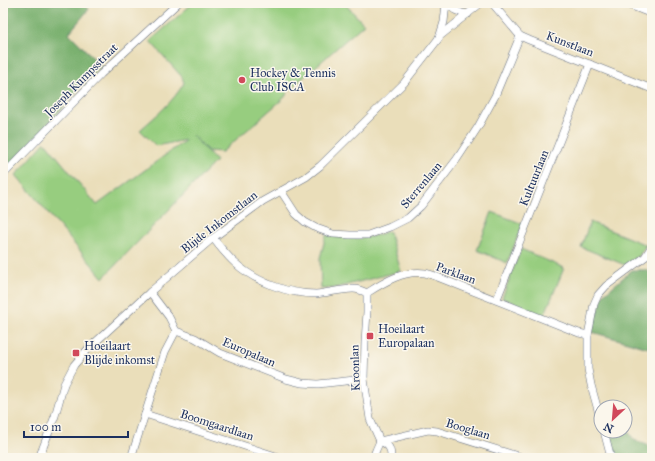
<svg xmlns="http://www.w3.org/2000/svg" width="655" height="461" font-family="'IM FELL Great Primer',serif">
  <rect width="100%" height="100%" fill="#fbf7ec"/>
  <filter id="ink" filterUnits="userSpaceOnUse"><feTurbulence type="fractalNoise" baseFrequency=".025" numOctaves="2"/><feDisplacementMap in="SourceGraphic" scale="8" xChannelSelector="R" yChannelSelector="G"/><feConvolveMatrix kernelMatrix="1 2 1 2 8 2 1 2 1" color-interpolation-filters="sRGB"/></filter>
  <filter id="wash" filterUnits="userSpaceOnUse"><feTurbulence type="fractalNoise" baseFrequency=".012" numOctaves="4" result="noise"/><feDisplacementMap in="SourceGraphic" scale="16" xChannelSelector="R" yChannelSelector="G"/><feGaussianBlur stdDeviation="0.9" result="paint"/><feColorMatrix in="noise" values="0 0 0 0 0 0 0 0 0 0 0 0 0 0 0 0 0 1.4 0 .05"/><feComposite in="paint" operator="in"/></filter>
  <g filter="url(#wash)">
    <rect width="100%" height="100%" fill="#eadeba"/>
    <g fill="#97cd7f" stroke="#597e6e">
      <path d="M193,3H344L364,24L288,91L285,97L222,152L208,151L192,135L216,161L103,278L16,175L45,142L97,205L186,140L156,146L140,130C157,115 173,102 184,83L182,77L150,41Z"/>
      <path d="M492,212L523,224L507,263L477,250Z"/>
      <path d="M590,222L646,245L639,256L625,265L581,247Z"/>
      <path d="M389,231L401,271L335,288L321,289L320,258L326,235C349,240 366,240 389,231Z"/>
      <path d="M521,249L564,268L544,316L502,298Z"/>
    </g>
    <g fill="#79b06e" stroke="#4a7066">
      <path d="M3,3H83L89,9L69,33L101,66L3,173Z"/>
      <path d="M632,270H646L652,274V349L592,332L603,295Z"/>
      <path d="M625,427L634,440L652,447V458H616L608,431H625Z"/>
    </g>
  </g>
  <g filter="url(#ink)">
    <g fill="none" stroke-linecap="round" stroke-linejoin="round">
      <g stroke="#636c7e" stroke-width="8">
        <g id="minor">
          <path d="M446,3C454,10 458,13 468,14"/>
          <path d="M492,3L520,36L529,40L652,89"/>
          <path d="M624,3L652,14"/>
          <path d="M439,37L481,3"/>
          <path d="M3,175L101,74L178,3"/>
          <path d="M281,191L296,214L305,222L316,228L333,234L350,235H368L390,227L408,218L421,206L457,159L478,127L495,96L520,36"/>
          <path d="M213,238C220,247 227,256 235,263C256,282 288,294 316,294C328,293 341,289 353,289C357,289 363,291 367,293C384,282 404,270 425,273C430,274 435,276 440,278L579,333L588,335"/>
          <path d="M150,292L169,317L176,331L195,338L220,353L286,379L302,383L318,384L364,379"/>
          <path d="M367,293V312L365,342L364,379L370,419L380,441"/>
          <path d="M497,299L590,64"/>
          <path d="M145,414L282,458"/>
          <path d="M601,421L591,385L588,369V335L591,320L594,304L598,295L606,286L645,257L652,246"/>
          <path d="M604,431L611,458"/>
          <path d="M380,441L428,430L437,431L524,458"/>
          <path d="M380,441C389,445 391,448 391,458"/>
          <path d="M39,458L55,416L64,384L74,365L88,349L150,292L213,238L263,201L306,177L320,166L404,83L439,38L444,22L446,3"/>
          <path d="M131,458L165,352L176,331"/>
          <path d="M373,458L376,450L380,441"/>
        </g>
      </g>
      <use href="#minor" stroke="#fff" stroke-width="7"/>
    </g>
  </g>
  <g fill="#d1495b" stroke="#fbf7ec" stroke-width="1.5">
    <circle cx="242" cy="80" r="4"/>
    <rect x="366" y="332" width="8" height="8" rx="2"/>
    <rect x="72" y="349" width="8" height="8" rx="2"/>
  </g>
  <g text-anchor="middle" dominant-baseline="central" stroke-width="3" stroke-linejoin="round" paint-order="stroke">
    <g font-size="12" fill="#1b2f5e" stroke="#fbf7ec">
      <text transform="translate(570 44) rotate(21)">Kunstlaan</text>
      <text transform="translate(81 80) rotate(-45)">Joseph Kumpsstraat</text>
      <text transform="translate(534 178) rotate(-68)">Kultuurlaan</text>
      <text transform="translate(421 185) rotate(-50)">Sterrenlaan</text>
      <text transform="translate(219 222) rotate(-38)">Blijde Inkomstlaan</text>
      <text transform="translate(456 273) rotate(20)">Parklaan</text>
      <text transform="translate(249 352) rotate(23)">Europalaan</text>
      <text transform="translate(355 368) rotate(-92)">Kroonlan</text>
      <text transform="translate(217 425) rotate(18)">Boomgaardlaan</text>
      <text transform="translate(468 429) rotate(17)">Booglaan</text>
    </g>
    <g font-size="12" fill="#1b2f5e" stroke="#fbf7ec" text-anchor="start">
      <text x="250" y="73">Hockey &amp; Tennis<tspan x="250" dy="14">Club ISCA</tspan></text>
      <text x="378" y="329">Hoeilaart<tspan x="378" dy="14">Europalaan</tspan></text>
      <text x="84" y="346">Hoeilaart<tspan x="84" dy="14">Blijde inkomst</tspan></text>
    </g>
  </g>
  <rect width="655" height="461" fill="none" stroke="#fbf7ec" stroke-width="16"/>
  <g transform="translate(613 419) rotate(206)"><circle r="19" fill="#fbf7ec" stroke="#a1a7b3"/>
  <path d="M0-3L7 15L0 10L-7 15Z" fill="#d1495b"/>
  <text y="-6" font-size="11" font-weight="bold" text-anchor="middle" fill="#1b2f5e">N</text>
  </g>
  <path d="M24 431v6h104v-6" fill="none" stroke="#1b2f5e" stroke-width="2"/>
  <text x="30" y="431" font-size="12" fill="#1b2f5e" stroke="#fbf7ec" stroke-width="3" paint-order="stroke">100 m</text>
</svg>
